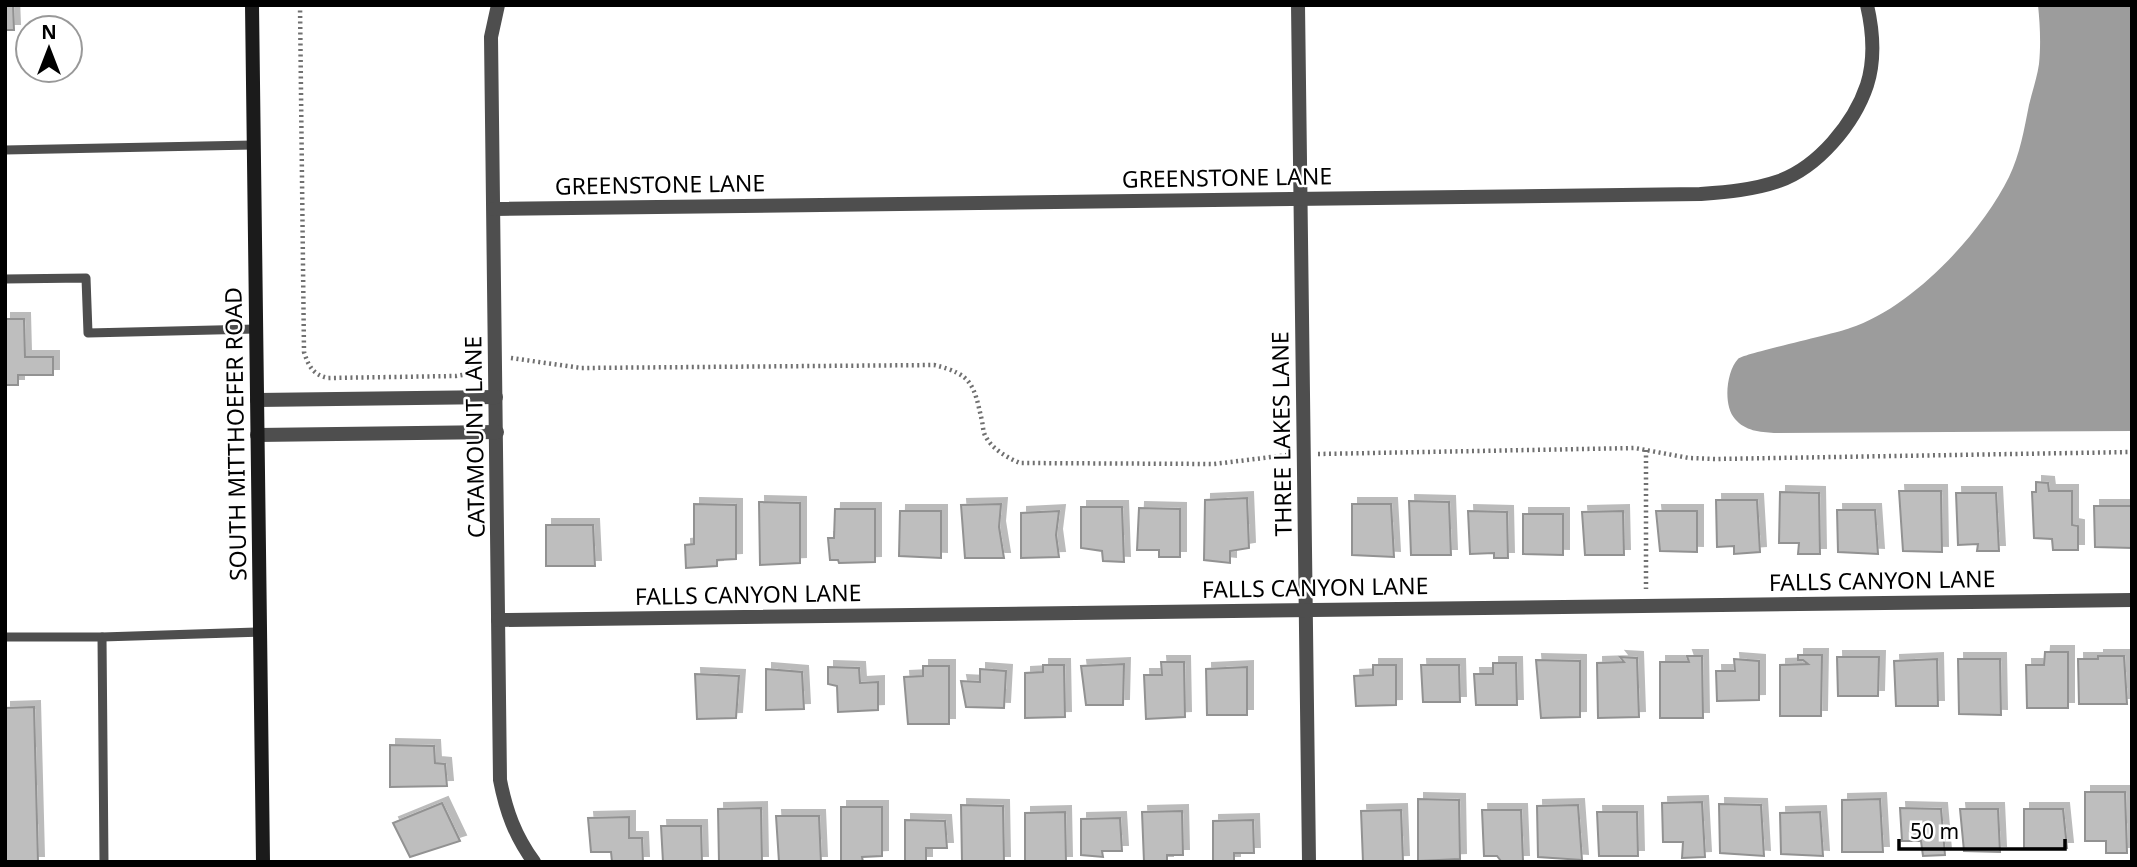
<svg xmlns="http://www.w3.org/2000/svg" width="2137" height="867" font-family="'Noto Sans',sans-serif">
  <defs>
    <filter id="shadow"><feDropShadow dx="6" dy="-6" stdDeviation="0" flood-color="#0004"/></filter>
  </defs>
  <rect width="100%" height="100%" fill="#fff"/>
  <path fill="#9c9c9c" d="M2038,5H2132V431L1774,433C1760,432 1745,431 1735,419C1723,406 1726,372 1738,359C1742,354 1835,334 1850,328C1912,308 1981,234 2009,177C2020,154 2024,130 2029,105C2032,92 2037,78 2039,64C2041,45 2040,24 2038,5Z"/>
  <g fill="#bebebe" stroke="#929292" stroke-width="2" filter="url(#shadow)">
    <path d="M5,5H13L14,30H5Z"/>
    <path d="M5,319H24L25,357H53V375H18V385H5Z"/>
    <path d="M2036,482L2048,483L2049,491H2072V525L2078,526V550H2053L2052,539L2034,538L2032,492H2036Z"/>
    <path d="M1899,491H1941L1942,552L1903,551Z"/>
    <path d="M1780,492L1819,493L1820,554H1798L1799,543H1779Z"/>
    <path d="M1956,493H1996L1999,551H1977L1978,544L1958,545Z"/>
    <path d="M1247,498L1249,548L1230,551V563L1204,560L1205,500Z"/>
    <path d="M1716,500H1757L1760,552L1734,554V546L1717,547Z"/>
    <path d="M1409,501L1449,502L1451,555H1411Z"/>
    <path d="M759,502L800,503V563L760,565Z"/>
    <path d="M694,504L736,505V559L717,560V566L686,568L685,545L694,544Z"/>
    <path d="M1001,504L999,527L1004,558H965L961,505Z"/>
    <path d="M1352,504H1391L1394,557L1352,555Z"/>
    <path d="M2094,506H2132V548L2095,547Z"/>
    <path d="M1081,507H1122L1124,562L1103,561L1102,551L1081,548Z"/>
    <path d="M1139,508L1180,509V557H1159V550H1137Z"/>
    <path d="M835,509H875V562L839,563L838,560H830L828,538H834Z"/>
    <path d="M1837,510H1875L1878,554L1838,552Z"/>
    <path d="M900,511H941V558L899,556Z"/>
    <path d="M1059,511L1056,535L1059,557L1021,558V513Z"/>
    <path d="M1468,511L1507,512L1508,558H1494V553L1470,554Z"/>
    <path d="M1623,511L1624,555H1585L1582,512Z"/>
    <path d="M1656,511H1697V552L1660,551Z"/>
    <path d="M1523,514H1563V555L1523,554Z"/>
    <path d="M546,525H593L595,566H546Z"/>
    <path d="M2045,652H2068V708H2027L2026,665H2044Z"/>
    <path d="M1798,655H1822L1821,716H1780V665L1808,664L1803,660H1798Z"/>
    <path d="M1687,656H1702L1703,718H1660V662H1689Z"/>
    <path d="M2098,656H2124L2127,704H2079L2078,659H2098Z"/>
    <path d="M1620,657L1637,658L1639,717L1598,718L1597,663L1624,662Z"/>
    <path d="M1837,657H1879L1878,696H1838Z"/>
    <path d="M1734,659L1759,661V700L1717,701L1716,671H1735Z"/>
    <path d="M1937,659L1938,706H1896L1894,661Z"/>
    <path d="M1958,659H2000L2001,715L1959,714Z"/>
    <path d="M1536,660L1580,661V717L1541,718Z"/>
    <path d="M1161,662H1184L1185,717L1146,719L1144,675H1162Z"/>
    <path d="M1493,663H1516L1517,705H1476L1474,674H1493Z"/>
    <path d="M1124,664L1123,705H1086L1081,666Z"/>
    <path d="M1043,665H1064L1065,717L1025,718V673L1043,672Z"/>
    <path d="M1373,665H1396V705L1356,706L1354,676L1373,675Z"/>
    <path d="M1421,665H1459L1460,702H1423Z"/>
    <path d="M923,666H949V724H908L904,677L923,676Z"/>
    <path d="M828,667L859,668L860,683L878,682V710L838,712L837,686L828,684Z"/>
    <path d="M1247,667V715H1207L1206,669Z"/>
    <path d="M766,669L802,672L804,709L766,710Z"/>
    <path d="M980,669L1006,671L1004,708L966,707L961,681L980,682Z"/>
    <path d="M695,674L739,676L736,718L697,719Z"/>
    <path d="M34,707L38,862H5V708Z"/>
    <path d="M390,745L434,746L435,763L445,764L447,786L390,787Z"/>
    <path d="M2085,792H2125L2127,853H2106V841H2085Z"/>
    <path d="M1418,799L1459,800L1460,859L1418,861Z"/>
    <path d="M1880,799L1883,852H1842V800Z"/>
    <path d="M1702,802L1705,857L1682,858L1683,842H1663L1662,803Z"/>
    <path d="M442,803L460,841L410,857L393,823Z"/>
    <path d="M1719,804L1761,805L1764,856L1720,853Z"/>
    <path d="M961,805L1003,806L1004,862H962Z"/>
    <path d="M1578,805L1582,860L1538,857L1537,806Z"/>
    <path d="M841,807H882V856L862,857L863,862H841Z"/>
    <path d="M761,808L762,862H719L718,809Z"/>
    <path d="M1900,808L1941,809L1945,855L1923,856L1921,841H1902Z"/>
    <path d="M1960,809H1998L2000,852L1964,851Z"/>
    <path d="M2024,809H2063L2067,848H2024Z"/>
    <path d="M1401,810L1403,861L1363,862L1361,811Z"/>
    <path d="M1482,810H1521L1523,861H1501L1497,856H1484Z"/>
    <path d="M1182,811L1183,855H1167V862H1144L1142,812Z"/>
    <path d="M1065,812L1066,862H1025V813Z"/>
    <path d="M1597,812H1637L1638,856H1599Z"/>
    <path d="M1820,812L1823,856L1781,854L1780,813Z"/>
    <path d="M776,816H819L821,862H779Z"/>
    <path d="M629,817V838H642L643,862H612L611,852H591L588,818Z"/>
    <path d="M1120,818L1122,851H1102L1103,857L1081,855V819Z"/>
    <path d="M905,820L945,821L947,848H926V862H905Z"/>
    <path d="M1253,820L1254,853H1234V862H1213V821Z"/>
    <path d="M661,826H701L702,862H663Z"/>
  </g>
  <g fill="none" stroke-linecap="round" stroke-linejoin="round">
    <g stroke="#707070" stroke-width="4.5" stroke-dasharray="2 3.5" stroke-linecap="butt">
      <path d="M300,5L304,352C308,365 313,375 328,378L456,376L468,374L472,367L473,356H478"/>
      <path d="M511,358L581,368L934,365C973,374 974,386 982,421C983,426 983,433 986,437C992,449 1008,458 1020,463L1214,464L1288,455"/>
      <path d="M1646,450V589"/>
      <path d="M1318,454L1635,448L1689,458L1716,459L2132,452"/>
    </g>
    <g stroke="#4e4e4e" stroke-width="9">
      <path d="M5,150L253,145"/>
      <path d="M5,279L86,278L88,333L256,329"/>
      <path d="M5,637H102L104,862"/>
      <path d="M102,637L260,632"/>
    </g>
    <g stroke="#4e4e4e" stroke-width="14">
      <path d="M498,5L491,37L500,780C506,811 515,836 534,862"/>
      <path d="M1298,5L1309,862"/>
      <path d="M494,209L1700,194C1726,192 1753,190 1779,181C1818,167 1854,124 1867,85C1875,60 1873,31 1867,5"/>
      <path d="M257,400L496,397"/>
      <path d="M257,435L497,432"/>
      <path d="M498,620L2132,600"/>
    </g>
    <path stroke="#1b1b1b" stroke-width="14" d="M252,5L263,862"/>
  </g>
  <g text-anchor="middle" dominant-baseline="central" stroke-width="5" stroke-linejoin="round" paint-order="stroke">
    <g font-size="23" fill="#000" stroke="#fff">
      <text transform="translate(1227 177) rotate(-1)">GREENSTONE LANE</text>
      <text transform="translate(660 184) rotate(-1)">GREENSTONE LANE</text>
      <text transform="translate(235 434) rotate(-91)">SOUTH MITTHOEFER ROAD</text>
      <text transform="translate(1281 434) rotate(-91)">THREE LAKES LANE</text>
      <text transform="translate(474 437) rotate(-91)">CATAMOUNT LANE</text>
      <text transform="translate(1882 580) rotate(-1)">FALLS CANYON LANE</text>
      <text transform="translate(1315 587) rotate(-1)">FALLS CANYON LANE</text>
      <text transform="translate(748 594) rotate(-1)">FALLS CANYON LANE</text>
    </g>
  </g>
  <rect width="2137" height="867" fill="none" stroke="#000000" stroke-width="14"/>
  <g transform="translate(49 49)"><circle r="33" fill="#ffffff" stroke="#999999" stroke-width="2"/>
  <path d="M0-5L12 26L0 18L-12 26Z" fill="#000000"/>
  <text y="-10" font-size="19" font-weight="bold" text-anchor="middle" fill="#000000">N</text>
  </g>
  <path d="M1899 839v10h166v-10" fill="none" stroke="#000000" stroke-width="3.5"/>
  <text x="1910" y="839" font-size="21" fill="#000000" stroke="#ffffff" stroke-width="5" paint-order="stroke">50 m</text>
</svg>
